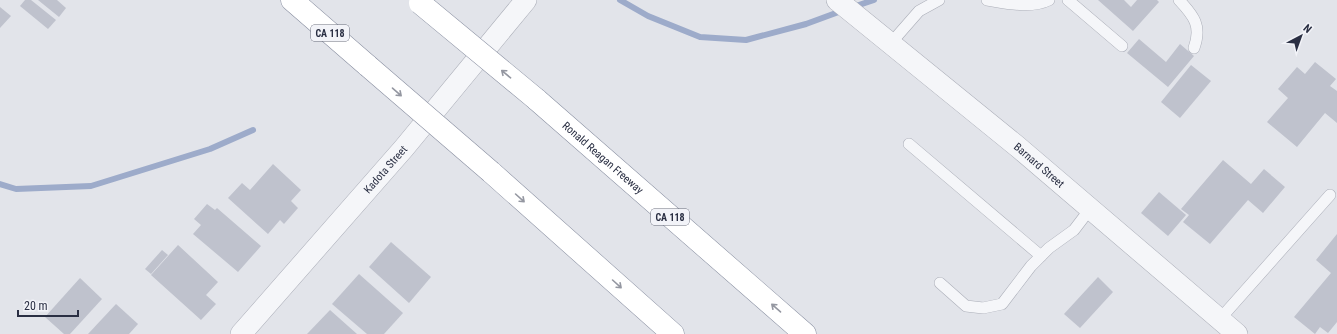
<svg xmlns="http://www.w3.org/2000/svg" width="1337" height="334" font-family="'Roboto Condensed',sans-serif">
  <rect width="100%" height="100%" fill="#e2e4ea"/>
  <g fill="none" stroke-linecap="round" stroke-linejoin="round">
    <g stroke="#9dabca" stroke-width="6">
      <path d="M620,0L648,16L700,37L746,40L806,24L844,10"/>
      <path d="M853,7L874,0"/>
      <path d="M0,184L16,189L91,186L210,149L253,130"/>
    </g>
  </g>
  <g fill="#bfc2cd">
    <path d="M25,0H31L56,20L48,29L20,6Z"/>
    <path d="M38,0H57L66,8L59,17Z"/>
    <path d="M1098,0H1124L1131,7L1137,0H1157L1159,2L1133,31Z"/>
    <path d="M0,7L11,16L0,28Z"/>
    <path d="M1139,39L1166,62L1180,44L1194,56L1168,87L1127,53Z"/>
    <path d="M1315,62L1336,79L1330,86L1337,91V123L1325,113L1297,147L1267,122L1288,98L1278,89L1297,67L1305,74Z"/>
    <path d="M1191,65L1211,81L1180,118L1161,102Z"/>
    <path d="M1223,160L1251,184L1264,169L1285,187L1263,213L1248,200L1210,244L1183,222L1189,215L1181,209Z"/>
    <path d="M273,164L301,190L291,201L298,208L284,224L280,220L268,234L228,198L242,183L250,190Z"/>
    <path d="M1159,192L1186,215L1168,236L1141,213Z"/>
    <path d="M207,204L215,210L217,208L261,246L238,272L193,234L201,225L194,219Z"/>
    <path d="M1337,234V322L1328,333L1320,327L1315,334L1294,317L1331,273L1316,260Z"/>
    <path d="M391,242L431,277L409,303L369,267Z"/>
    <path d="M178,245L218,282L206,295L216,304L201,320L151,275Z"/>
    <path d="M162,250L168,255L151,274L145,269Z"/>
    <path d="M359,274L403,313L384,334H367L332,304Z"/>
    <path d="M1098,277L1113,292L1080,328L1064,314Z"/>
    <path d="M80,278L102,299L70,334H64L45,317Z"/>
    <path d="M116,304L138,324L129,334H88Z"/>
    <path d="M330,310L357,334H307Z"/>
  </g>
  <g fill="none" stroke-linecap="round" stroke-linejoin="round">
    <g stroke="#abaeb8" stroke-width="12">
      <g id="service">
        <path d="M987,0C1006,3 1031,9 1049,0"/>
        <path d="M1068,0L1122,46"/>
        <path d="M1179,0C1194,16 1202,26 1194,48"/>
        <path d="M891,43L919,11L939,0"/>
        <path d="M909,144L1041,256"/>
        <path d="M940,283L966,306L983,308L1002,304L1031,266L1049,248L1074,230L1090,209"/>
        <path d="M1220,319L1330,195"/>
      </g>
    </g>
    <g stroke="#abaeb8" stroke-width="22">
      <g id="minor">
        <path id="s1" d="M837,0L1018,147L1237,334"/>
        <path id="s2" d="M241,334L404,148L526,0"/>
      </g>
    </g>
    <g stroke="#898fa1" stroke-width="23">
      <g id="motorway">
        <path d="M292,0L368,66"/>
        <path id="s3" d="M536,99L805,334"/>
        <path d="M491,172L673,334"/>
      </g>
    </g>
    <use href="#service" stroke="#f5f6f9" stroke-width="11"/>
    <use href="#minor" stroke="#f5f6f9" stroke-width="21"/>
    <use href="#motorway" stroke="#fff" stroke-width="22"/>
    <g stroke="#898fa1" stroke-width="23" stroke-linecap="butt">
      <g id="motorway-bridge">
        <path d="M420,3L536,99"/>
        <path d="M368,66L491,172"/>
      </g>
    </g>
    <use href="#motorway-bridge" stroke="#fff" stroke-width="22"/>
  </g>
  <defs><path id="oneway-shaft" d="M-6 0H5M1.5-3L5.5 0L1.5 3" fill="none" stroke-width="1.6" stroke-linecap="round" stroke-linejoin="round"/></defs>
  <g stroke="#9497a1">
    <use href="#oneway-shaft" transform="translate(506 74) rotate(-140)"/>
    <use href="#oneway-shaft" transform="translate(397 92) rotate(41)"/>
    <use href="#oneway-shaft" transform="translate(520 198) rotate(42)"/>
    <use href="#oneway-shaft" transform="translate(617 284) rotate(42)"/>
    <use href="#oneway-shaft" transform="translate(776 308) rotate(-139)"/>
  </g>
  <g text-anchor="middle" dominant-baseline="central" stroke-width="4" stroke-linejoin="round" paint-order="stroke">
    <g fill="#f2f3f8" stroke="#666a79" stroke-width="1">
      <rect x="311" y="25" width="38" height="16" rx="3"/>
      <rect x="651" y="209" width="38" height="16" rx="3"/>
    </g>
    <g font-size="10" font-weight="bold" fill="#2a2f43">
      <text x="330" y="33">CA 118</text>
      <text x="670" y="217">CA 118</text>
    </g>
    <g font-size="11" fill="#2a2f43" stroke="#f2f3f8">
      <text stroke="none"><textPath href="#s3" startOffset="89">Ronald Reagan Freeway</textPath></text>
      <text stroke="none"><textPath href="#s1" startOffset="261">Barnard Street</textPath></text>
      <text stroke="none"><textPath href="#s2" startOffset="219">Kadota Street</textPath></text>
    </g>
  </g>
  <g transform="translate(1301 36) rotate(41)" stroke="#f2f3f8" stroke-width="3" paint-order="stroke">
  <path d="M0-3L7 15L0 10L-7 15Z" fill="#2a2f43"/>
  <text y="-6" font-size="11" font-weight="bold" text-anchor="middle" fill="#2a2f43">N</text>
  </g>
  <path d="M18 310v6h60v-6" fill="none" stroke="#2a2f43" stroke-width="2"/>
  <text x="24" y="310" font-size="12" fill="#2a2f43" stroke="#f2f3f8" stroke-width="3" paint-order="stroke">20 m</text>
</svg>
